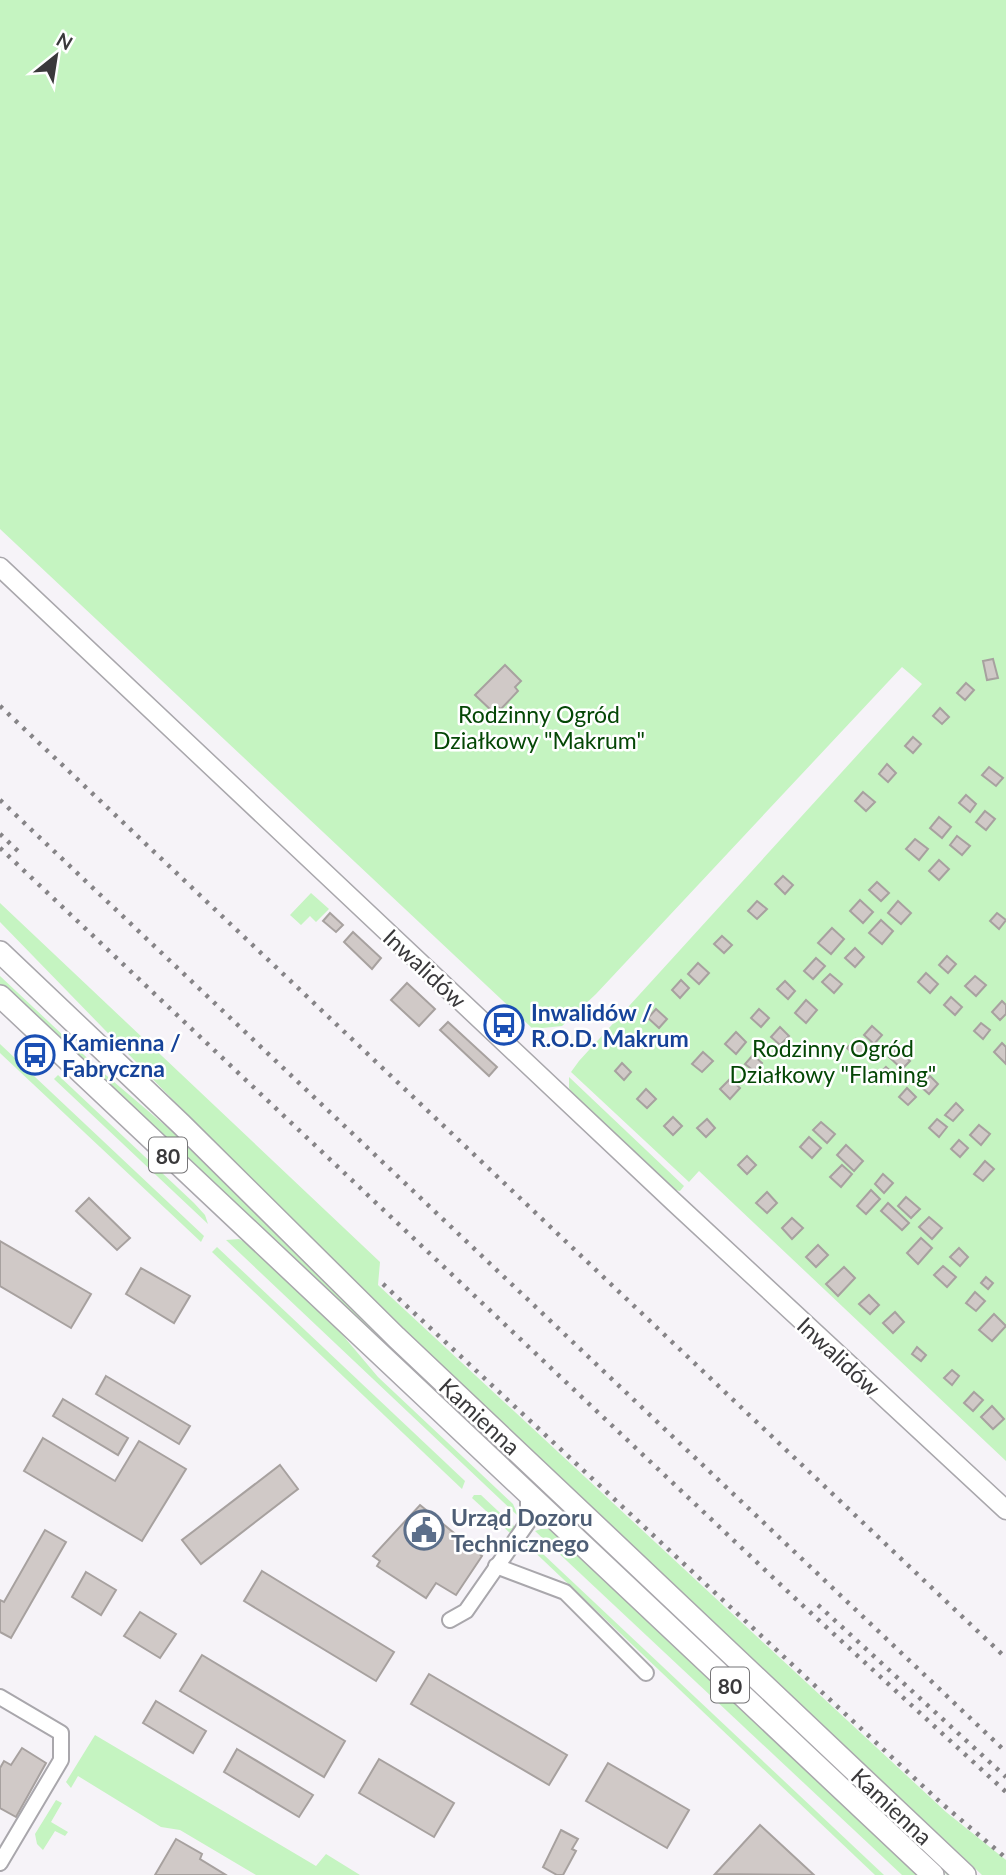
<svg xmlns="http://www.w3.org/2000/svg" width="1006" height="1875" font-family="Lato,sans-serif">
  <rect width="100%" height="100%" fill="#f6f3f8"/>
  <g fill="#c5f4c1">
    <path d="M0,0H1006V1461L699,1171L689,1182L571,1072L579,1061L922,684L902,667L596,994L562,1026L533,1029L0,529Z"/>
    <path d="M311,893L329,909L316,922L310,916L301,925L290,915Z"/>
    <path d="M0,903L380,1262L378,1285L946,1812L1006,1860V1875H982L308,1239L0,922Z"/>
    <path d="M0,976L100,1070L201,1156L955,1875H947L0,985Z"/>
    <path d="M0,1044L204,1236L201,1242L0,1053Z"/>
    <path d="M58,1075L194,1203L205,1215L208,1224L54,1079Z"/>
    <path d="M569,1077L684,1186L680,1191L675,1190L576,1098L569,1088Z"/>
    <path d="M239,1239L250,1245L329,1319L378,1377L513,1504L518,1516L226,1240Z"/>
    <path d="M217,1247L465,1481L462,1489L212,1252Z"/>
    <path d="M474,1495H481L515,1527L510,1533L472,1498Z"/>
    <path d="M541,1529H549L558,1534L921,1875H902L535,1531Z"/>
    <path d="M526,1538L884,1875H875L523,1541Z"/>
    <path d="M95,1735L316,1866L326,1854L360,1875H256L180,1830L161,1827L78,1776L71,1788L66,1782Z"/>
    <path d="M56,1800L62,1803L51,1822L68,1832L65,1836L55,1831L43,1850L37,1844L35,1834Z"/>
  </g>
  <g fill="#d0c9c7" stroke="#a7a19f" stroke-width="2">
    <path d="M993,659L998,678L987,680L983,661Z"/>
    <path d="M505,665L521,681L515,687L518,691L501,709L497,706L492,711L475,695Z"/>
    <path d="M966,683L974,690L965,700L957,693Z"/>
    <path d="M940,708L949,717L942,724L933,716Z"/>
    <path d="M913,737L921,744L913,753L905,746Z"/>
    <path d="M887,764L896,773L888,782L879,774Z"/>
    <path d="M989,767L1003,778L996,786L982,775Z"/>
    <path d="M863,792L875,802L866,811L855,801Z"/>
    <path d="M966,795L976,804L970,812L959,803Z"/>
    <path d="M985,811L995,819L986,830L976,822Z"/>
    <path d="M939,817L951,827L942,838L930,828Z"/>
    <path d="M957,836L970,846L962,855L950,845Z"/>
    <path d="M915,839L928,849L919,860L906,849Z"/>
    <path d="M939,860L949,869L939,880L929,871Z"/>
    <path d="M783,876L793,885L785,894L775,884Z"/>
    <path d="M877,882L889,893L881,901L869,890Z"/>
    <path d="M860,900L873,912L863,923L850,911Z"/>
    <path d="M757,901L767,909L757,919L748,911Z"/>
    <path d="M898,901L911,913L901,924L888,913Z"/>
    <path d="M330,913L343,925L336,932L323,921Z"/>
    <path d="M997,913L1006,920L999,929L990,921Z"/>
    <path d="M881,920L893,931L882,944L869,933Z"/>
    <path d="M832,928L844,939L831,954L818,943Z"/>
    <path d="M353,932L381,958L372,969L344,942Z"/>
    <path d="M722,936L732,945L724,953L714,944Z"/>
    <path d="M855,948L864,957L855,967L845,958Z"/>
    <path d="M947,956L956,964L948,973L939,965Z"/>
    <path d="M816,958L825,966L813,979L804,971Z"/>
    <path d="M698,963L709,973L699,984L688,974Z"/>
    <path d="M926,973L938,984L930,993L918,982Z"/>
    <path d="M830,974L842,984L834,993L822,982Z"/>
    <path d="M975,976L986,985L976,996L965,986Z"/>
    <path d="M681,980L689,988L680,998L672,990Z"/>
    <path d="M785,981L795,991L788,999L777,989Z"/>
    <path d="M407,983L435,1009L419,1026L391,1000Z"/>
    <path d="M951,997L962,1007L955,1015L944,1005Z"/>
    <path d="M806,1000L817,1010L806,1023L795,1013Z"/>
    <path d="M1002,1001L1006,1005V1014L1000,1020L992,1012Z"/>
    <path d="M656,1009L667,1019L659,1028L648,1018Z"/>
    <path d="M759,1009L769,1018L761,1027L751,1018Z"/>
    <path d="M448,1022L497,1067L489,1076L440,1030Z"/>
    <path d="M981,1023L990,1030L983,1039L974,1031Z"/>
    <path d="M872,1026L882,1035L874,1044L864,1035Z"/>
    <path d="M780,1027L789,1036L780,1045L771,1037Z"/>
    <path d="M736,1032L746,1042L736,1054L725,1044Z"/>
    <path d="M856,1039L866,1048L858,1058L847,1048Z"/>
    <path d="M1002,1043L1006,1047V1064L994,1052Z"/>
    <path d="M897,1049L910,1061L902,1069L889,1057Z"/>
    <path d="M703,1052L713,1061L702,1072L692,1064Z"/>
    <path d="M753,1055L762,1063L754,1071L745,1064Z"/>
    <path d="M622,1063L631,1072L624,1080L615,1071Z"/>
    <path d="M886,1067L896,1076L888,1085L877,1076Z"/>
    <path d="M930,1076L938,1084L929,1094L920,1086Z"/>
    <path d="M730,1079L740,1088L730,1099L720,1089Z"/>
    <path d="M907,1088L916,1097L908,1105L899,1097Z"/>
    <path d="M646,1089L656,1099L647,1108L637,1099Z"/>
    <path d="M956,1103L963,1110L953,1121L945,1115Z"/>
    <path d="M673,1117L682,1126L673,1135L664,1126Z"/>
    <path d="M707,1119L715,1128L706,1137L697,1128Z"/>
    <path d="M937,1119L947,1127L939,1137L929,1128Z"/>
    <path d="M821,1122L835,1134L827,1143L813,1130Z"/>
    <path d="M979,1125L990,1134L981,1145L970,1135Z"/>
    <path d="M809,1137L821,1148L812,1158L800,1147Z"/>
    <path d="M959,1140L968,1148L960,1157L951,1149Z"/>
    <path d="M846,1145L863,1161L854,1171L837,1155Z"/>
    <path d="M747,1156L756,1165L747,1174L738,1165Z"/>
    <path d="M985,1161L994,1169L983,1181L974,1174Z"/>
    <path d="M842,1165L852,1174L841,1187L830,1177Z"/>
    <path d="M883,1174L893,1183L884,1193L875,1184Z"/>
    <path d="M871,1190L880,1199L866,1214L857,1206Z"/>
    <path d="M767,1192L777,1203L767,1213L756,1203Z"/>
    <path d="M906,1197L920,1209L911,1218L898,1206Z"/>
    <path d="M89,1198L130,1238L117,1250L76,1211Z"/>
    <path d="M888,1203L909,1223L902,1230L881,1211Z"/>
    <path d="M929,1217L942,1228L932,1239L919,1227Z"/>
    <path d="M792,1218L803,1228L792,1239L782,1228Z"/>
    <path d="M921,1238L932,1248L918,1264L907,1253Z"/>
    <path d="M0,1241L91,1294L71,1328L0,1286Z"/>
    <path d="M818,1245L828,1255L816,1267L806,1257Z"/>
    <path d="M959,1248L968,1257L960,1266L950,1257Z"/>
    <path d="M943,1266L956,1277L947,1287L934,1275Z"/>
    <path d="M844,1267L855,1278L838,1296L826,1284Z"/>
    <path d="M141,1268L190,1296L174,1323L126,1294Z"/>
    <path d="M986,1277L993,1283L988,1289L981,1283Z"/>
    <path d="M975,1292L985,1301L976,1311L966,1303Z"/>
    <path d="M869,1295L879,1305L870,1314L859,1304Z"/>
    <path d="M895,1312L904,1322L893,1333L883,1323Z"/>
    <path d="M994,1314L1006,1326L992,1341L979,1330Z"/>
    <path d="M917,1347L926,1355L921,1361L912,1354Z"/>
    <path d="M952,1370L959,1376L952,1385L944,1378Z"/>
    <path d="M106,1376L190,1426L179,1444L96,1394Z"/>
    <path d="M974,1392L983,1400L973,1411L964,1403Z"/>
    <path d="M63,1399L128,1438L118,1455L53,1416Z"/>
    <path d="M992,1406L1004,1419L993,1429L981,1417Z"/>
    <path d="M43,1438L115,1481L139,1441L186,1469L142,1541L24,1471Z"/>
    <path d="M280,1465L298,1489L201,1564L182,1540Z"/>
    <path d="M420,1505L482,1556L456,1595L436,1583L426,1598L377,1566L380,1561L373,1556Z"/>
    <path d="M45,1530L66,1542L11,1638L0,1632V1600L4,1602Z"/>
    <path d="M262,1571L394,1652L376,1681L244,1601Z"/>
    <path d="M86,1572L116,1590L101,1615L72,1597Z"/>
    <path d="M140,1612L176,1634L160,1658L124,1636Z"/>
    <path d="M202,1655L345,1741L324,1777L180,1691Z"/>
    <path d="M429,1674L567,1755L549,1785L411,1704Z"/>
    <path d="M156,1701L206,1731L193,1753L143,1723Z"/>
    <path d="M22,1748L46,1763L16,1817L0,1808V1768L4,1761L11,1765Z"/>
    <path d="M237,1749L313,1795L299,1817L224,1772Z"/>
    <path d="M379,1759L454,1803L434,1837L359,1793Z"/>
    <path d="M608,1763L689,1810L667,1848L586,1801Z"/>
    <path d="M760,1825L814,1875L715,1874Z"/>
    <path d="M561,1830L578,1839L572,1849L576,1851L563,1875H557L543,1867Z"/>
    <path d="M176,1839L202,1854L200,1859L226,1875H155Z"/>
  </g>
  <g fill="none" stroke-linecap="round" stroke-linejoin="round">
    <g stroke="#a9a7ac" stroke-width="18">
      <g id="minor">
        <path d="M496,1566L565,1592L646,1673"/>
        <path d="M450,1620L466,1611L528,1522V1494"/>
        <path d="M0,1697L61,1733V1760L0,1863"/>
      </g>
    </g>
    <g stroke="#a9a7ac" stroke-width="21">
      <path id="tertiary" d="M0,567L675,1203L1006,1510"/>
    </g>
    <g stroke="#a9a7ac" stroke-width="24">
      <g id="primary">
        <path d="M0,952L181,1124L396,1337L965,1875"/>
        <path d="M0,996L933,1875"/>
      </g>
    </g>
    <use href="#minor" stroke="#fff" stroke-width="14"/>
    <use href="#tertiary" stroke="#fff" stroke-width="18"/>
    <use href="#primary" stroke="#fff" stroke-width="21"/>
    <g stroke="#868487" stroke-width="4.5" stroke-dasharray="3.5 7" stroke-linecap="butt">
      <path d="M0,706L1006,1658"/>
      <path d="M0,800L1006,1752"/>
      <path d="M0,834L20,853"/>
      <path d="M0,848L800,1603L1006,1792"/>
      <path d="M383,1284L940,1802L1006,1858"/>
      <path d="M818,1605L1006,1777"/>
    </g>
  </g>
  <defs>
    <g id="bus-ring" transform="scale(2.0125)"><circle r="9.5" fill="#fff" stroke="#1a4fb4" stroke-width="1.5"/><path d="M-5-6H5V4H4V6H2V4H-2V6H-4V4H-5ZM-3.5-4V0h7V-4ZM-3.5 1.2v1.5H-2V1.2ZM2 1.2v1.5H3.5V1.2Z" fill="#1a4fb4"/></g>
    <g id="civic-ring" transform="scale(2.0125)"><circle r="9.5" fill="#fff" stroke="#5c6f8a" stroke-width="1.5"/><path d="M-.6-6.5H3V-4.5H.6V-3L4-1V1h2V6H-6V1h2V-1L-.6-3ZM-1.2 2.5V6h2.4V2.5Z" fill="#5c6f8a"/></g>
  </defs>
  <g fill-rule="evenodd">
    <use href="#bus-ring" x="504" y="1025"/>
    <use href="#bus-ring" x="35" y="1055"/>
    <use href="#civic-ring" x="424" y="1530"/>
  </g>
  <g text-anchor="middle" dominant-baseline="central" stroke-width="5" stroke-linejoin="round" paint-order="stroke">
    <g fill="#fff" stroke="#757476" stroke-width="2">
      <rect x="149" y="1137.5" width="38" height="35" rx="5"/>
      <rect x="711" y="1667.5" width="38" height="35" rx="5"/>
    </g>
    <g font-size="21" font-weight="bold" fill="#3a393b">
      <text x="168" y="1155">80</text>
      <text x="730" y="1685">80</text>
    </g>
    <g font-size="23" fill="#044705" stroke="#fff">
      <text x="539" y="714">Rodzinny Ogród<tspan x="539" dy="26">Działkowy "Makrum"</tspan></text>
      <text x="833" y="1048">Rodzinny Ogród<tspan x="833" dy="26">Działkowy "Flaming"</tspan></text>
    </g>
    <g font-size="23" fill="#3a393b" stroke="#fff">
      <text transform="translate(425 968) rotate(43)">Inwalidów</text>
      <text transform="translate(839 1356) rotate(43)">Inwalidów</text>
      <text transform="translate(480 1416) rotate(43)">Kamienna</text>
      <text transform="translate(892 1806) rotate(43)">Kamienna</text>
    </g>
    <g font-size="23" font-weight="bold" fill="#164399" stroke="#fff" text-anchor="start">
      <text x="531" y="1012">Inwalidów /<tspan x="531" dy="26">R.O.D. Makrum</tspan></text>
      <text x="62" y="1042">Kamienna /<tspan x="62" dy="26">Fabryczna</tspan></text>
    </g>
    <g font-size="23" font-weight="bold" fill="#4e5e75" stroke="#fff" text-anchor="start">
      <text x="451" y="1517">Urząd Dozoru<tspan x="451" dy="26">Technicznego</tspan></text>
    </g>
  </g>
  <g transform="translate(56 56) rotate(30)" stroke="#ffffff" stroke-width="5" paint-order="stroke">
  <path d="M0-5L12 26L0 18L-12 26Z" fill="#3a393b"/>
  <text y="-10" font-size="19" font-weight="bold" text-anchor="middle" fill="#3a393b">N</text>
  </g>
</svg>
